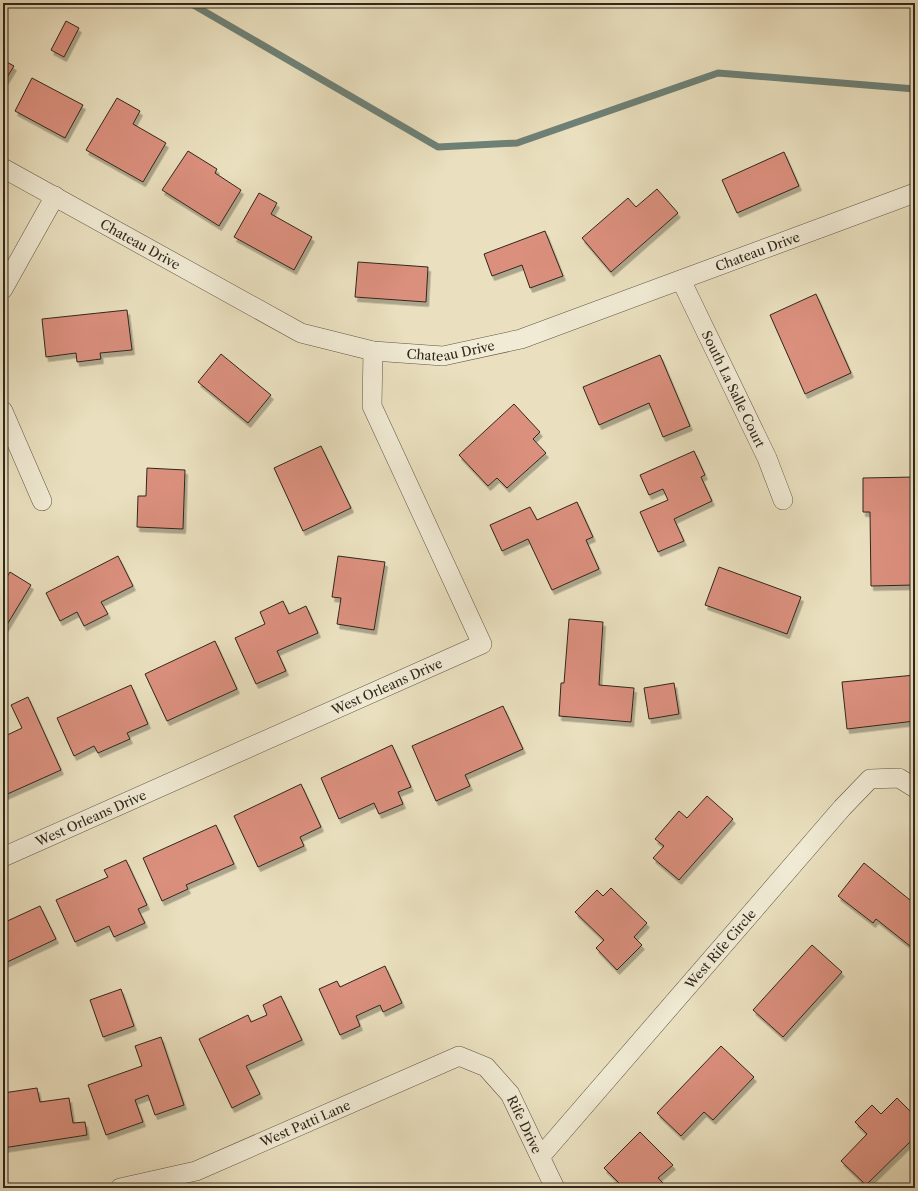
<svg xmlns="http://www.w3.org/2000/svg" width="918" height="1191" font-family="'Libre Caslon Text',serif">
  <defs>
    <filter id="shadow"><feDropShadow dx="2.5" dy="4.5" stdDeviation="0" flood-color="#0004"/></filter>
  </defs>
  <rect width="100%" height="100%" fill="#eae0bf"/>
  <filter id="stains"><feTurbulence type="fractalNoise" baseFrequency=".005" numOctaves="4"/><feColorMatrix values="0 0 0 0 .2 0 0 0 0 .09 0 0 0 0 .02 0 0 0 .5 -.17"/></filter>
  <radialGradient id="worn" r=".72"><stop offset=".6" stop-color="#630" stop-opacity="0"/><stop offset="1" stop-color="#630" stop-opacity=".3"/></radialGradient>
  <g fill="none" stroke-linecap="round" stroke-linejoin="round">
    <path stroke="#6e8177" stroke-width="7" d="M190,3L438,147L517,143L718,73L915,89"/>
  </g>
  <g fill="#db907e" stroke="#30271b" filter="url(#shadow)">
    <path d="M66,21L79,28L64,57L51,50Z"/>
    <path d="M3,60L14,66L3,84Z"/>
    <path d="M32,78L83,105L65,138L15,111Z"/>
    <path d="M117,98L140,111L133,124L166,143L143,182L86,150Z"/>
    <path d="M188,151L217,169L215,173L241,190L219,226L162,190Z"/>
    <path d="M784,152L799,186L737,213L722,180Z"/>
    <path d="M657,189L678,213L611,272L582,238L628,198L636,207Z"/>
    <path d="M259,193L277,203L271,214L312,237L294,270L234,237Z"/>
    <path d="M545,231L563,276L530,288L522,265L492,276L484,254Z"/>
    <path d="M358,262L428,267L426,302L355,297Z"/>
    <path d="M816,294L851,373L805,394L770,315Z"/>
    <path d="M127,310L132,350L100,353L101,359L77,362L76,353L46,357L42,319Z"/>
    <path d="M221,354L271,395L248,423L198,382Z"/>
    <path d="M660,355L690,426L663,437L649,403L599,425L583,387Z"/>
    <path d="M514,404L540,432L533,439L546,453L507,488L497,478L488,486L459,455Z"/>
    <path d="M321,446L351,508L303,531L274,468Z"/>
    <path d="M694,451L705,475L701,477L712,501L674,519L684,541L658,552L640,512L668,500L663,489L649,495L640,475Z"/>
    <path d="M147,468L185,470L183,529L137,527L138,496H146Z"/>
    <path d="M915,477V585L871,586L870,512H863V478Z"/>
    <path d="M577,502L593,537L586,540L599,569L552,590L528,539L502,551L490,525L530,507L537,520Z"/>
    <path d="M118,556L133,586L101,602L108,614L84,626L77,612L60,621L46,593Z"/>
    <path d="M338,556L385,562L374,630L337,624L341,598L332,597Z"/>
    <path d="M719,567L801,597L787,634L705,605Z"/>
    <path d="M10,572L31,585L5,628L3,627V583Z"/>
    <path d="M283,601L289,614L306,606L318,633L277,651L286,671L256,684L235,638L265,624L260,612Z"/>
    <path d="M569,619L603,622L599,685L634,688L631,722L559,716L561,683H564Z"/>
    <path d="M215,641L237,689L167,721L145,674Z"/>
    <path d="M915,675V721L847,729L842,682Z"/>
    <path d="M674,683L679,714L649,719L644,688Z"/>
    <path d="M131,685L148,724L127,733L130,739L98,753L94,746L74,756L57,718Z"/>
    <path d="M28,697L61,770L3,796V737L22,728L11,705Z"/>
    <path d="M503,706L523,749L465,775L470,786L436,801L412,746Z"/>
    <path d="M392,745L411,787L398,792L403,804L379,814L374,803L339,819L321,778Z"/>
    <path d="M301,784L321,827L300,837L304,846L258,867L234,816Z"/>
    <path d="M707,796L733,819L679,880L653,858L664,846L655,839L679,811L687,818Z"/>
    <path d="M216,825L234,864L186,885L188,889L162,901L143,858Z"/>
    <path d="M126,860L147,905L138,909L145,923L114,937L109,926L75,942L56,900L108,877L104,870Z"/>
    <path d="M864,863L915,904V950L876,919L873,923L838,896Z"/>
    <path d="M611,888L647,923L634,937L642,945L617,970L596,948L604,940L575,912L597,890L603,896Z"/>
    <path d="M40,906L56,939L3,964V923Z"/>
    <path d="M812,945L842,972L783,1037L753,1010Z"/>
    <path d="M385,966L402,1003L383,1012L380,1005L356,1016L360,1026L340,1035L319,989L337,981L340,987Z"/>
    <path d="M121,989L134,1026L103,1037L90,1000Z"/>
    <path d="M281,996L302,1040L246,1066L260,1094L232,1108L199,1039L248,1015L251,1022L267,1015L263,1005Z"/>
    <path d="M161,1037L184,1105L155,1115L148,1095L135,1100L143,1122L106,1135L88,1085L142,1066L135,1046Z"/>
    <path d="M721,1046L754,1077L713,1120L704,1112L681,1136L657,1113Z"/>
    <path d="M37,1088L40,1102L69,1098L73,1123L85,1122L87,1135L3,1148V1093Z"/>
    <path d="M897,1098L915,1116V1137L866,1185L841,1161L867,1134L855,1122L872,1105L881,1114Z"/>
    <path d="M640,1132L673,1165L658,1178L668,1188H624L604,1168Z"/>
  </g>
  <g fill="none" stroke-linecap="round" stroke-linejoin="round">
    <g stroke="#5e5544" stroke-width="20">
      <g id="minor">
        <path id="s1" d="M3,168L301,333L373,351L443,356L521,339L915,193"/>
        <path id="s2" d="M681,280L767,458L783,500"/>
        <path d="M3,289L55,196"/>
        <path d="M3,411L42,501"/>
        <path id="s3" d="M3,857L482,644L372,406L373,351"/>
        <path id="s4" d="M541,1156L842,808L870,779L899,778L915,788"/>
        <path id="s5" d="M120,1188L196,1171L459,1056L486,1067L510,1094L555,1188"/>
      </g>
    </g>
    <use href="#minor" stroke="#f1ebd5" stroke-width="19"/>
  </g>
  <g text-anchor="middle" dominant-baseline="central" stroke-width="3.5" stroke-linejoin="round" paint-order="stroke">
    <g font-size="13" fill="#30271b" stroke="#f1ebd5">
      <text stroke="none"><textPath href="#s1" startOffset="157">Chateau Drive</textPath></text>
      <text stroke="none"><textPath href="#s1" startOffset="817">Chateau Drive</textPath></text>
      <text stroke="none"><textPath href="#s1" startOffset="493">Chateau Drive</textPath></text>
      <text stroke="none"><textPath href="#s2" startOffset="121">South La Salle Court</textPath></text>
      <text stroke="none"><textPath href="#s3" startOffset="420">West Orleans Drive</textPath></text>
      <text stroke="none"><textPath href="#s3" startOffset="96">West Orleans Drive</textPath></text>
      <text stroke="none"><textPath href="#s4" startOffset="274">West Rife Circle</textPath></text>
      <text stroke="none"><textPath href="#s5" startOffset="197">West Patti Lane</textPath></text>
      <text stroke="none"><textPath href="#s5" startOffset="464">Rife Drive</textPath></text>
    </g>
  </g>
  <rect width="918" height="1191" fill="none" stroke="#eae0bf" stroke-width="16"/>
  <rect x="4" y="4" width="910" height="1183" fill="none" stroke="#30271b" stroke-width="2"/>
  <rect x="8" y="8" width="902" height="1175" fill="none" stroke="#30271b"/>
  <rect width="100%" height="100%" filter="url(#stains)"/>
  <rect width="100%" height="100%" fill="url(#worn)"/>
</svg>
